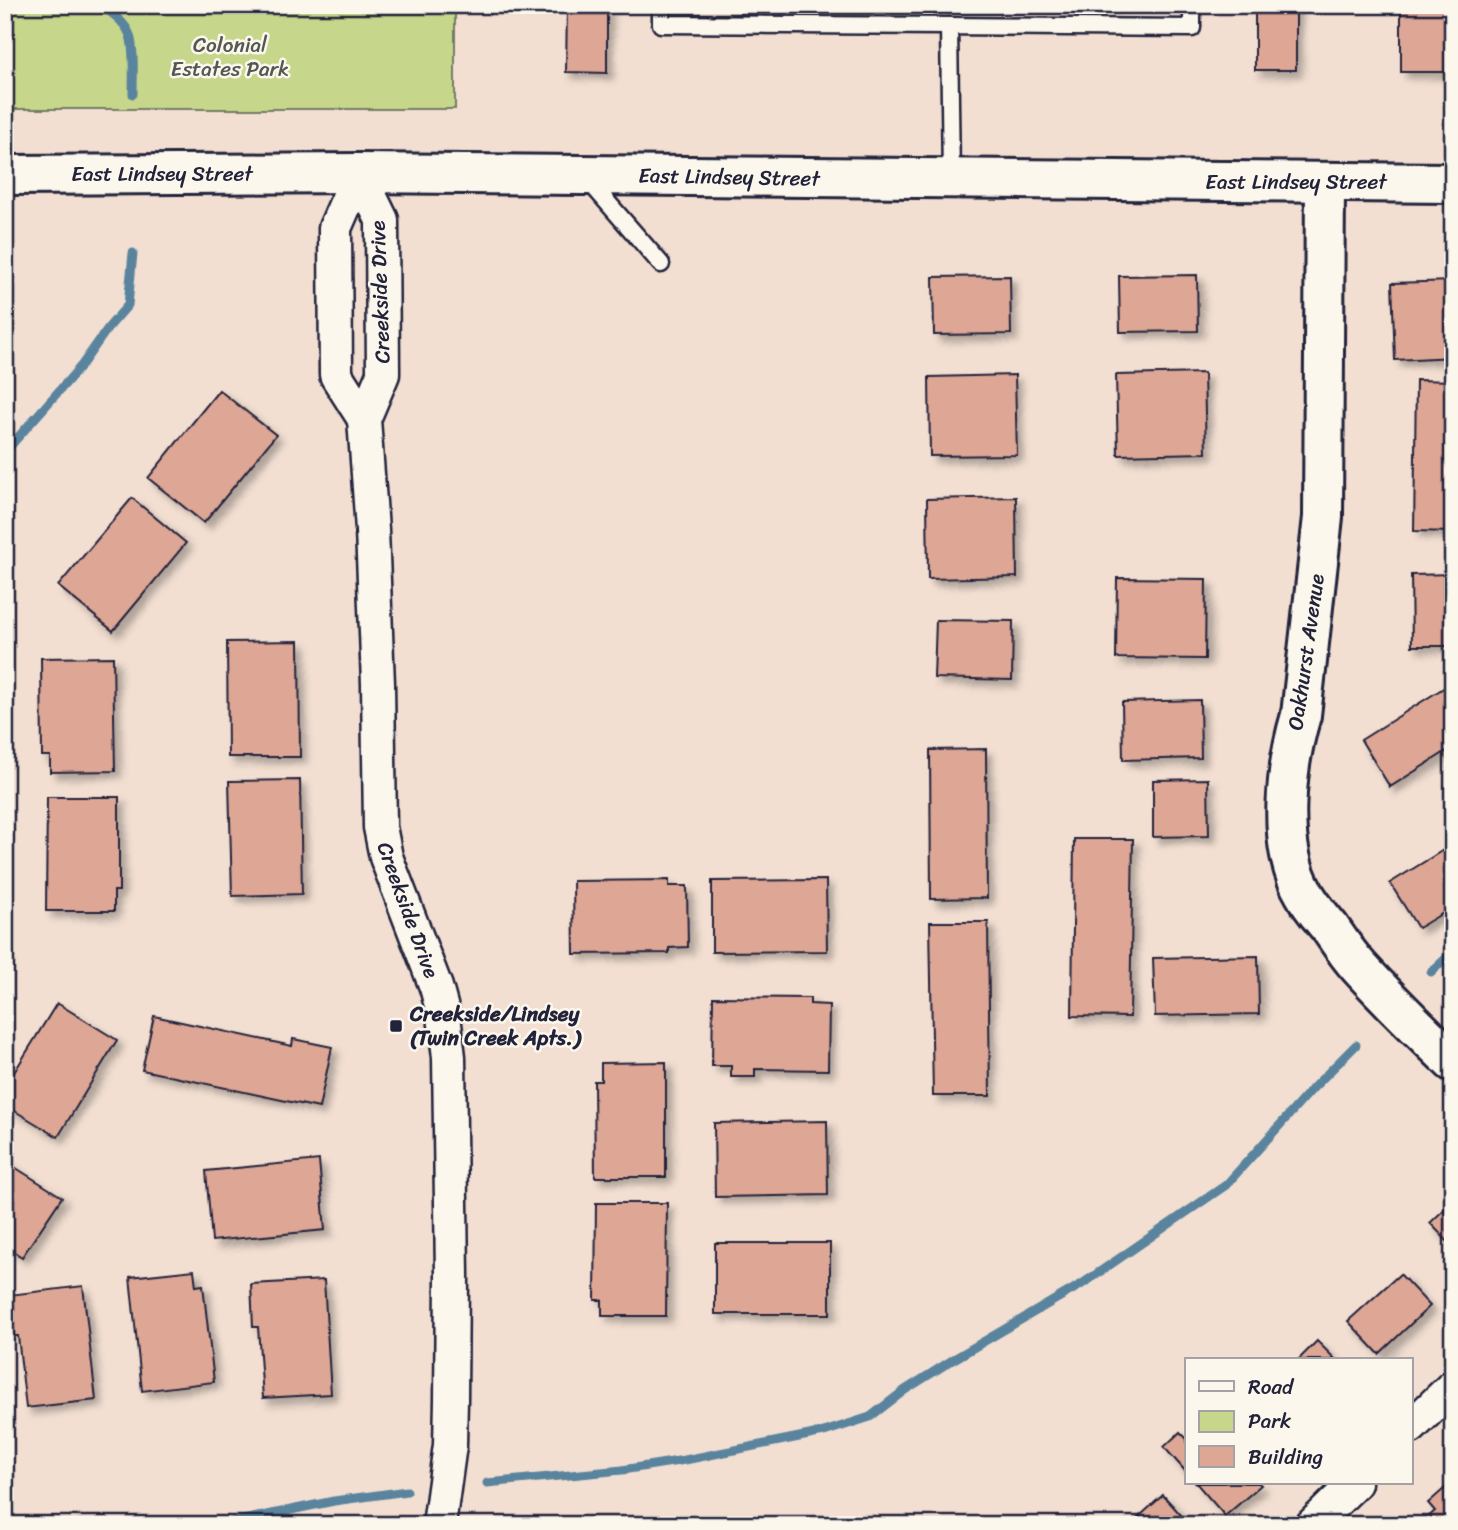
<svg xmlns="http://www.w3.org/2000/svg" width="1458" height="1530" font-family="Sriracha,sans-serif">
  <defs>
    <filter id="shadow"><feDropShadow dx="6" dy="6" stdDeviation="3.5" flood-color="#0004"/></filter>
  </defs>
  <rect width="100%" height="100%" fill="#f2dfd2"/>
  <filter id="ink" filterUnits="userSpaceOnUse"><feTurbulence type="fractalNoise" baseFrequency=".0143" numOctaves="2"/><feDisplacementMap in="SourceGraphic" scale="14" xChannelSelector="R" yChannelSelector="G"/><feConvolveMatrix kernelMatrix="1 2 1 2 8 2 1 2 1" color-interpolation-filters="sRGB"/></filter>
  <g filter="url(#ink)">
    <rect fill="#c6d78b" stroke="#747c63" stroke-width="2" x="5" y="5" width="450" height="104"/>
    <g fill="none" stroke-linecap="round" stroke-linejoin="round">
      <g stroke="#5a849e" stroke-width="9">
        <path d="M101,5C111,13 124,21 129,33C135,46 133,79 133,94"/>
        <path d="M5,452L81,366L108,328L128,305L133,253"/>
        <path d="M1431,972L1453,952"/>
        <path d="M487,1483L622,1470L685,1460L824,1432L870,1417L905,1390L954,1359L1082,1284L1226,1185L1314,1087L1356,1045"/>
        <path d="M219,1525L334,1501L407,1491"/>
      </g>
    </g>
    <g fill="#dda695" stroke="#22223b" stroke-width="2" filter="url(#shadow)">
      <path d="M567,5H607V73L566,72Z"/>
      <rect x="1255" y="5" width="41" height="65"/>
      <rect x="1401" y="5" width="52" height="67"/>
      <path d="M1197,275L1198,331L1120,332L1119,276Z"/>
      <path d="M1010,276L1011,334L934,335L933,277Z"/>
      <path d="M1453,281V357L1395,360L1392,283Z"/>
      <path d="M1204,373L1206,453L1118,455L1116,375Z"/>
      <path d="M1015,375L1017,455L930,456L929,377Z"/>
      <path d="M1416,380L1453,381V532L1414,531Z"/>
      <path d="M219,390L276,435L204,523L148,478Z"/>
      <path d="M1016,497L1017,577L928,579L927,499Z"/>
      <path d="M132,498L186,543L113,631L58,586Z"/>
      <path d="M1453,574V646H1412L1411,575Z"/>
      <path d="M1117,578L1206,579L1205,659L1116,658Z"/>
      <path d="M936,620L1013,621L1012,680L934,678Z"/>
      <path d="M299,641L300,757H228L227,642Z"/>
      <path d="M113,657L115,771L50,772V756H42L41,658Z"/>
      <path d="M1453,682V747L1390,787L1361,740Z"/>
      <path d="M1200,700L1201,758L1123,760L1122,702Z"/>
      <path d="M986,749L987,898L931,899L930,750Z"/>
      <path d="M1208,779L1209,836L1153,837V780Z"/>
      <path d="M300,780L302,894L232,896L229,781Z"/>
      <path d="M47,797H119V891H114V911H46Z"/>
      <path d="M1074,839H1133L1130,1017L1072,1016Z"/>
      <path d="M1453,844V907L1418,928L1390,883Z"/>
      <path d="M669,880V886H687L688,947L669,948V953L574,954L573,881Z"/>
      <path d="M826,880L827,951L712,952V881Z"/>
      <path d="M930,922H988L990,1096H933Z"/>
      <path d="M1258,956L1259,1014L1155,1016L1153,958Z"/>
      <path d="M713,997L810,998V1004L829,1005L828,1070L755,1069V1077H731V1066H712Z"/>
      <path d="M57,1003L117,1040L58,1137L5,1105V1087Z"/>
      <path d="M154,1016L292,1046L293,1039L332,1047L319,1108L142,1070Z"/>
      <path d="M666,1062V1177H595L594,1081H601V1063Z"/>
      <path d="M827,1121L828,1195L715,1197L714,1123Z"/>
      <path d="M319,1160L325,1230L212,1241L206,1171Z"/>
      <path d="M5,1161L62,1197L22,1257L5,1246Z"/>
      <path d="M1453,1201V1247L1430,1223Z"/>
      <path d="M596,1203H667L666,1316H602V1300H595Z"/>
      <rect x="715" y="1243" width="115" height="71"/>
      <path d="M194,1270L196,1286L203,1285L214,1382L142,1391L130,1277Z"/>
      <path d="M1400,1274L1430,1306L1379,1354L1348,1321Z"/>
      <path d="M324,1280L331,1394L263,1398L258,1327H253L251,1284Z"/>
      <path d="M83,1286L96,1400L26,1408L18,1336H14L9,1295Z"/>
      <path d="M1317,1341L1336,1360H1298Z"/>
      <path d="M1180,1432L1187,1439V1473L1164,1447Z"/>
      <path d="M1453,1481V1525H1419L1435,1511L1428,1503Z"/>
      <path d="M1196,1483H1259L1261,1485L1225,1516Z"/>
      <path d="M1163,1495L1190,1525H1130Z"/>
    </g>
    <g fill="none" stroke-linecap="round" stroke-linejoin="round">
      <g stroke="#22223b" stroke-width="21">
        <g id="service">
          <path d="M661,5V24L949,26"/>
          <path d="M951,179L949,26L1192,28V5"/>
          <path d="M588,180L661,264"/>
        </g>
      </g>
      <g stroke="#22223b" stroke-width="37">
        <g id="minor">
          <path d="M359,173L382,220L383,374L364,419L372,530L378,684L380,827L386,857L436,987L444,1016L449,1057L452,1276L451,1400L450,1445L439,1525"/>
          <path d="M359,173L335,228L336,375L364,419"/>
          <path d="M1411,1427L1453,1386"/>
          <path d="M1312,1525L1355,1483"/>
        </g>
      </g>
      <g stroke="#22223b" stroke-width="44">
        <g id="tertiary">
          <path d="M5,175L359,173L1453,183"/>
          <path d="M1325,183L1323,517L1301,715C1286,766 1276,846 1304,893C1311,906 1321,917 1330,928C1339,941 1348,955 1359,967C1389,1000 1421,1031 1453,1062"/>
        </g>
      </g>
      <use href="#service" stroke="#fbf7ec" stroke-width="16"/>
      <use href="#minor" stroke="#fbf7ec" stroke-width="32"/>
      <use href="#tertiary" stroke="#fbf7ec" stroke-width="38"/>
    </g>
  </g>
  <rect fill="#22223b" stroke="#fbf7ec" stroke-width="2.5" x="389" y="1019" width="14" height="14" rx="3.5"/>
  <g text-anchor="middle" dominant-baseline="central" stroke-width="5" stroke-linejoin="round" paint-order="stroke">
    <g font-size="21" fill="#535853" stroke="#fbf7ec">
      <text x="230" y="45">Colonial<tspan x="230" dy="24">Estates Park</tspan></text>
    </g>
    <g font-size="21" fill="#22223b" stroke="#fbf7ec">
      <text x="162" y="174">East Lindsey Street</text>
      <text transform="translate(729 177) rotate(1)">East Lindsey Street</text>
      <text x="1296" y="182">East Lindsey Street</text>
      <text transform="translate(380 292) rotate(-92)">Creekside Drive</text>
      <text transform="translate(1306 652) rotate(-82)">Oakhurst Avenue</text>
      <text transform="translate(408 910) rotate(70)">Creekside Drive</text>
    </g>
    <g font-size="21" font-weight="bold" fill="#22223b" stroke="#fbf7ec" text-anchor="start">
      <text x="410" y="1014">Creekside/Lindsey<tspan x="410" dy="24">(Twin Creek Apts.)</tspan></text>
    </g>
  </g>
  <rect width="1458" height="1530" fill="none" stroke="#fbf7ec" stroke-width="28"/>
  <rect x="14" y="14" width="1430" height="1502" fill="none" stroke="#22223b" stroke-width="2.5" filter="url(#ink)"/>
  <rect x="1185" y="1358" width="228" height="126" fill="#fbf7ec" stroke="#a4a2a5" stroke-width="2"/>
  <rect x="1199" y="1381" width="35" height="10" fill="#fbf7ec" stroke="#a4a2a5" stroke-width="2"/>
  <text x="1248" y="1394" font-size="21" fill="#22223b">Road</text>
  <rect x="1199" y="1411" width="35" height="21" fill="#c6d78b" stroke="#a4a2a5" stroke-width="2"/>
  <text x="1248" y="1428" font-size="21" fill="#22223b">Park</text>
  <rect x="1199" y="1446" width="35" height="21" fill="#dda695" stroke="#a4a2a5" stroke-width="2"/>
  <text x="1248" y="1464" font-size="21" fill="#22223b">Building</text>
</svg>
